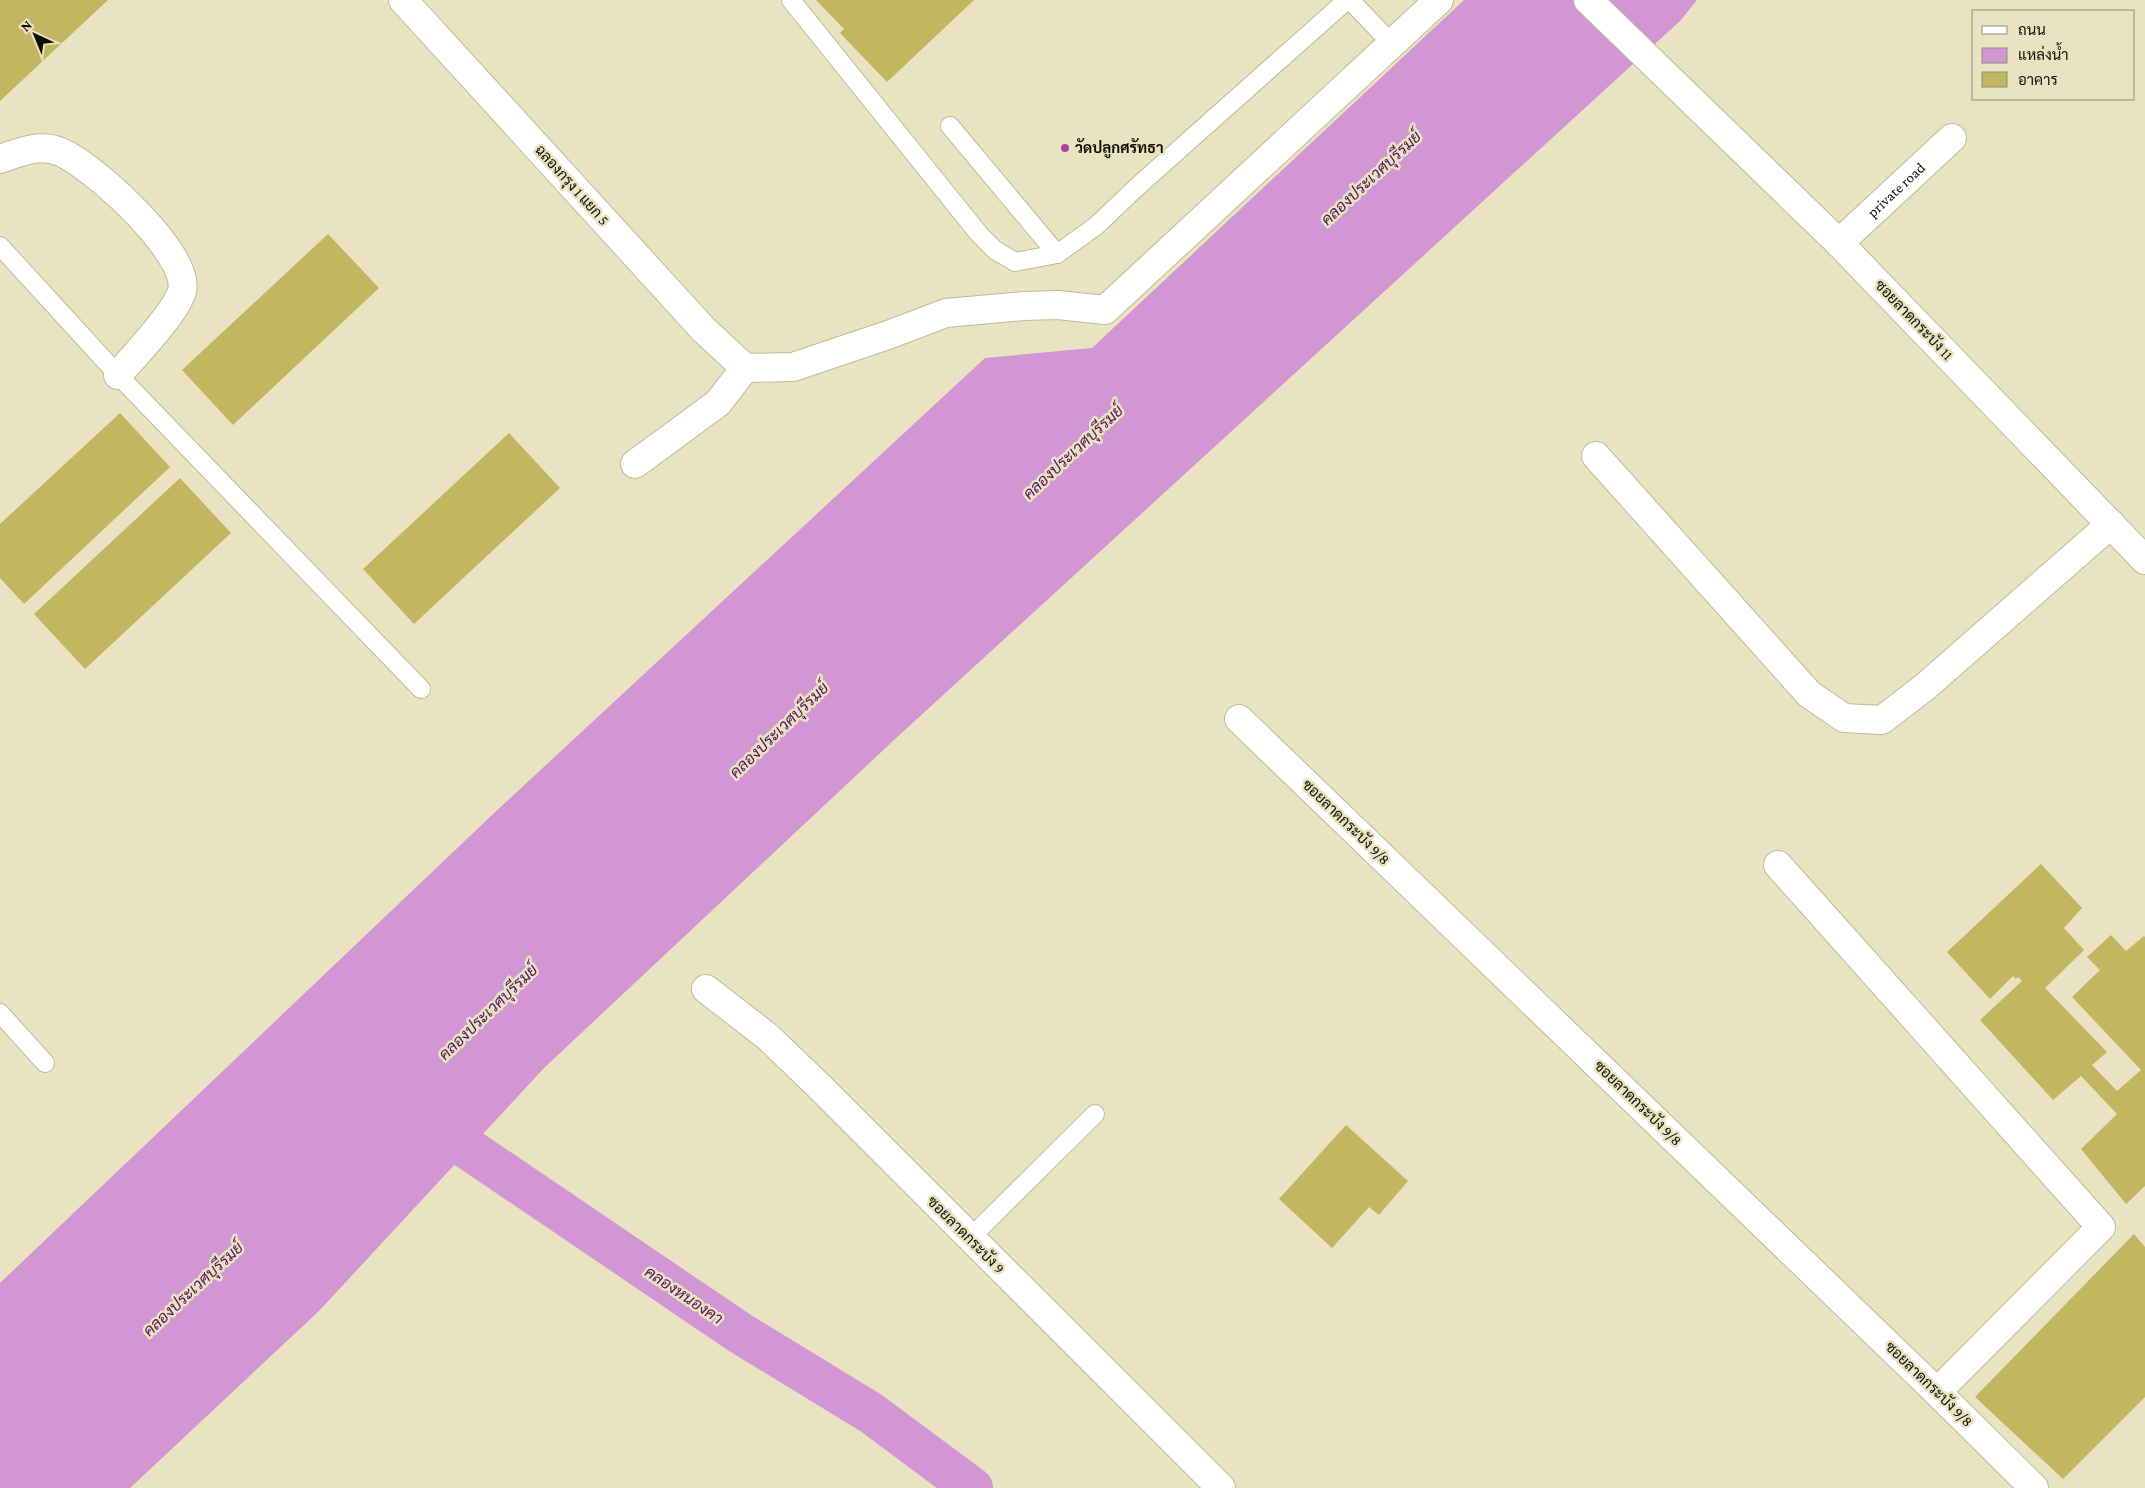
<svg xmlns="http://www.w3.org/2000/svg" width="2145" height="1488" font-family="'Crimson Pro',Sarabun,serif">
  <rect width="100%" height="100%" fill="#e9e3c2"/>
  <path fill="#d196d3" d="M1464,0H1697L1680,21L894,740L544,1068L319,1311L130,1488H0V1283L492,815L985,358L1092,348Z"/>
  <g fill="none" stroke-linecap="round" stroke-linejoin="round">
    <path stroke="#d196d3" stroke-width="42" d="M420,1116L740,1333L871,1413L972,1488"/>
  </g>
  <g fill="#c4b561">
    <path d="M0,0H108L0,101Z"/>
    <path d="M816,0H974L887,82L840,33L844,29Z"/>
    <path d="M328,234L379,288L233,425L182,370Z"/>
    <path d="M120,413L170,467L24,604L0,578V524Z"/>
    <path d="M509,433L560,488L414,624L363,569Z"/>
    <path d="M180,478L231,533L85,669L34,614Z"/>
    <path d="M2041,864L2082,908L2064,928L2084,950L2045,988L2107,1052L2092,1065L2117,1091L2141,1070L2072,997L2100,970L2087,957L2111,935L2126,951L2144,936L2145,937V1186L2126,1204L2081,1149L2117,1114L2081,1076L2053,1100L1980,1020L2022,981L2018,977L2016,979L2013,976L1990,999L1947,952Z"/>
    <path d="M1346,1125L1408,1181L1379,1215L1369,1207L1332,1248L1279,1199Z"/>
    <path d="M2134,1234L2145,1247V1397L2063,1479L1975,1397Z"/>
  </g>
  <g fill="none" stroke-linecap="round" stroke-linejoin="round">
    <g stroke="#c0bb9a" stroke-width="20">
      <g id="service">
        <path d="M791,0L979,234L995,250L1015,262L1057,254L1096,226L1138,186L1347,0"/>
        <path d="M1350,0L1392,44"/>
        <path d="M950,126L1057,254"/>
        <path d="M0,246L118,375L421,689"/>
        <path d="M0,1013L45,1063"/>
        <path d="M970,1238L1095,1114"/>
      </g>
    </g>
    <g stroke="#c0bb9a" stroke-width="30">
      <g id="minor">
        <path d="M403,0L704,330L745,368"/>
        <path d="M1588,0L1839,243L2145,560"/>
        <path d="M0,159C20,152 38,144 58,151C91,163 191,254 182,291C176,313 134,356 118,375"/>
        <path id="s1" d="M1839,243L1952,138"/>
        <path d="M745,368L793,367L888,335L946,313L1024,306L1058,305L1105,310L1439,0"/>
        <path d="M1596,456L1809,694L1844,718L1882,720L1926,686L2111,524"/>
        <path d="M635,464L718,403L745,368"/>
        <path d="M1239,719L1937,1392L2034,1488"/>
        <path d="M1778,865L2101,1227L1937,1392"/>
        <path d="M706,989L768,1037L821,1088L1221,1488"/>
      </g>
    </g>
    <use href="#service" stroke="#fff" stroke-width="18"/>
    <use href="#minor" stroke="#fff" stroke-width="28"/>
  </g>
  <circle fill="#a644ab" stroke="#e9e3c2" stroke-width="2" cx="1065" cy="148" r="5"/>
  <g text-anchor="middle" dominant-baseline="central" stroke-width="5" stroke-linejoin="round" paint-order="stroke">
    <g font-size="15" font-weight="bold" fill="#100e04" stroke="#e9e3c2" text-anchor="start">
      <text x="1075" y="148">วัดปลูกศรัทธา</text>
    </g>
    <g font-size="15" fill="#100e04" stroke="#e9e3c2">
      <text transform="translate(572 185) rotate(48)">ฉลองกรุง 1 แยก 5</text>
      <text stroke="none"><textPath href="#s1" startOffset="78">private road</textPath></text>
      <text transform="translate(1914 320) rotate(46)">ซอยลาดกระบัง 11</text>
      <text transform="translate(1346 822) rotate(44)">ซอยลาดกระบัง 9/8</text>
      <text transform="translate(1638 1103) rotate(44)">ซอยลาดกระบัง 9/8</text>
      <text transform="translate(966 1235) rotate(45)">ซอยลาดกระบัง 9</text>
      <text transform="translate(1929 1384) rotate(44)">ซอยลาดกระบัง 9/8</text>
    </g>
    <g font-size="16" font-style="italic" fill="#58125c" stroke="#e9e3c2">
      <text transform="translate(1371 178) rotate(-43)">คลองประเวศบุรีรมย์</text>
      <text transform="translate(1073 452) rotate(-43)">คลองประเวศบุรีรมย์</text>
      <text transform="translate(779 730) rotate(-44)">คลองประเวศบุรีรมย์</text>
      <text transform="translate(488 1012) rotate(-44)">คลองประเวศบุรีรมย์</text>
      <text transform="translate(193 1289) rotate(-43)">คลองประเวศบุรีรมย์</text>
      <text transform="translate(684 1295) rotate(34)">คลองหนองคา</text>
    </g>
  </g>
  <rect x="1972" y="10" width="162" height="90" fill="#e9e3c2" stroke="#928e76"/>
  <rect x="1982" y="26" width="25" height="8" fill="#ffffff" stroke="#928e76"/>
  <text x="2018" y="35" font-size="15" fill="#100e04">ถนน</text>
  <rect x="1982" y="48" width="25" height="15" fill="#d196d3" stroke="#928e76"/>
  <text x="2018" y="60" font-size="15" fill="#100e04">แหล่งน้ำ</text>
  <rect x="1982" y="72" width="25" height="15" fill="#c4b561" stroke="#928e76"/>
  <text x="2018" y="85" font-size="15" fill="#100e04">อาคาร</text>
  <g transform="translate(35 35) rotate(316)" stroke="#e9e3c2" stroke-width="4" paint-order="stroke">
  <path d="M0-4L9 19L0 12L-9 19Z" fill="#100e04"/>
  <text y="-8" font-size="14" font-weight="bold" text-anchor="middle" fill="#100e04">N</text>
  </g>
</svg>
